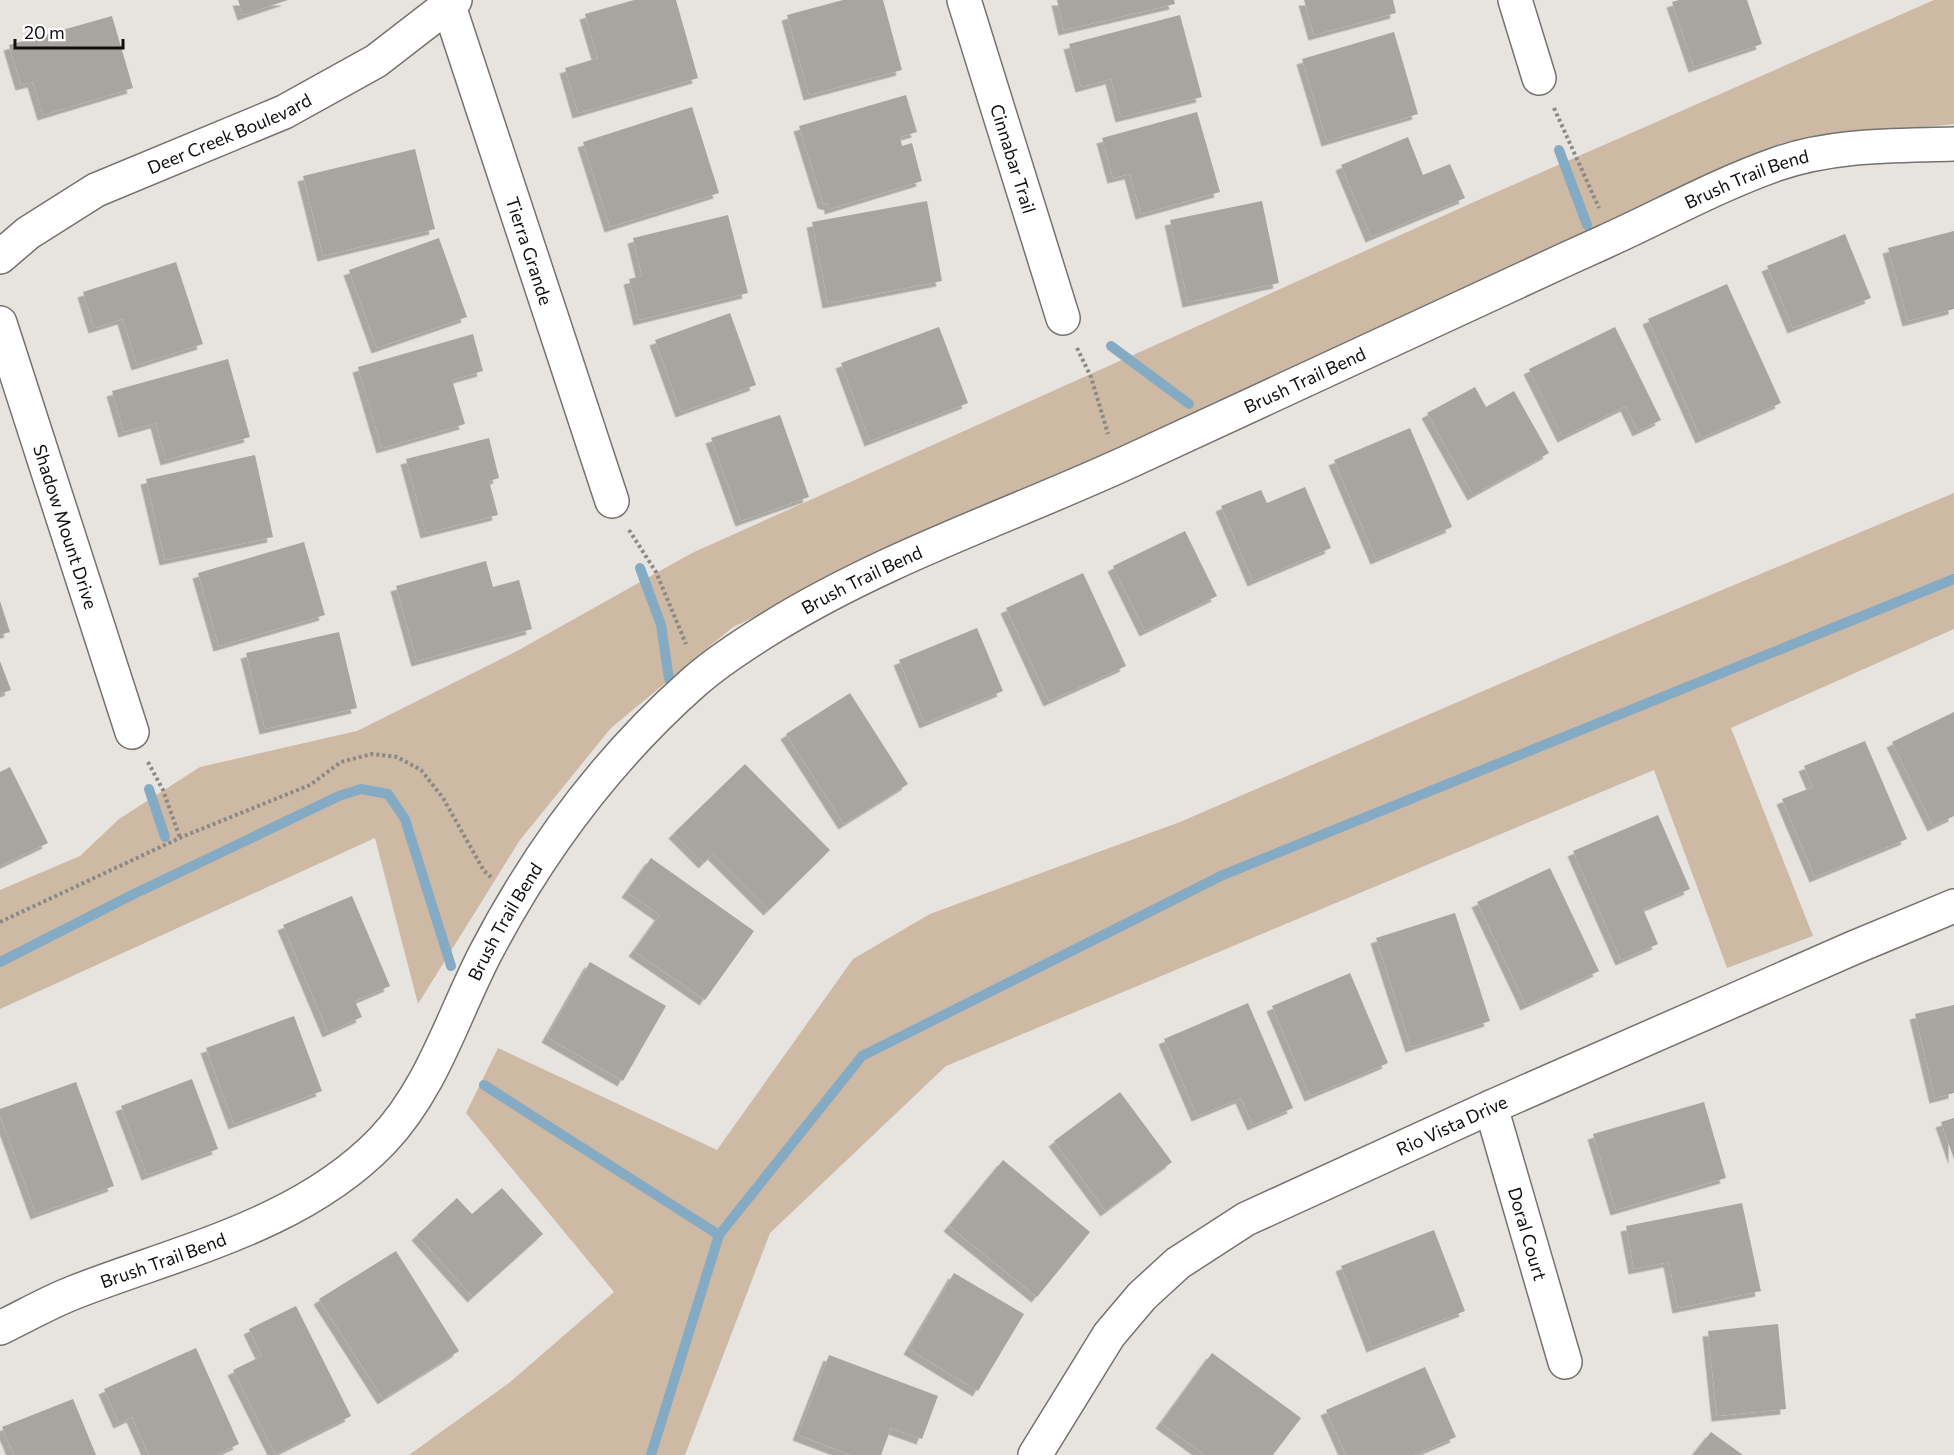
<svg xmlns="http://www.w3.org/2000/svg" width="1954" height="1455" font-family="Commissioner,sans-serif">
  <defs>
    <filter id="shadow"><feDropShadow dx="-5.5" dy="5.5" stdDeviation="0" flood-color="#0004"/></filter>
  </defs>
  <rect width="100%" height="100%" fill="#e7e4e0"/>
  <g fill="#cdb9a4">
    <path d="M1934,0H1954V124L1783,143L1064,472L733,627L611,728L520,840L418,1004L375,838L0,1009V890L80,856L119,819L200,767L357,731L517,651L692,553L1474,202Z"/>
    <path d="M1954,493V629L1731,728L1813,936L1727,968L1654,770L946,1066L770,1233L685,1455H409L509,1383L614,1292L466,1113L498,1048L717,1150L853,959L930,914L1180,822L1562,657Z"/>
  </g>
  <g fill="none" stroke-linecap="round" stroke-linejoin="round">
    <g stroke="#85abc4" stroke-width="10">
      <path d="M1559,150L1587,225"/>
      <path d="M1111,346L1189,404"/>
      <path d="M640,568L661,625L669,679"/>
      <path d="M149,789L165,837"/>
      <path d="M0,962L132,895L339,796L361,789L388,794L405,819L451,966"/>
      <path d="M484,1085L719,1235"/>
      <path d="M651,1455L719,1235L862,1056L1223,875L1954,579"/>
    </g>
  </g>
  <g fill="#a8a5a1" filter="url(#shadow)">
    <path d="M238,0H288L243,15Z"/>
    <path d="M634,0H676L698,78L578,113L565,68L598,58L585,14Z"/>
    <path d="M843,0H883L902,70L809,95L787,15Z"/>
    <path d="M1057,0H1174L1175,4L1064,30Z"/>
    <path d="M1304,0H1393L1396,13L1314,35Z"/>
    <path d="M1679,0H1747L1762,44L1694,67L1672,2Z"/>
    <path d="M1180,15L1202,97L1121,117L1111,79L1081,87L1069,44Z"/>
    <path d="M112,16L133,88L43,115L33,82L21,85L9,45Z"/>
    <path d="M1394,32L1418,114L1327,141L1302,59Z"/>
    <path d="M906,95L917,132L900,137L902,146L912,143L922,181L830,209V205L823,203L799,126Z"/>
    <path d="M692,107L719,193L610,227L583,142Z"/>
    <path d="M1197,112L1220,192L1141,214L1130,174L1113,178L1102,138Z"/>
    <path d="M1408,137L1423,175L1450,164L1465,198L1371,237L1341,165Z"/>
    <path d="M415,149L435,229L323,256L303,176Z"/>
    <path d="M927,201L942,281L828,303L812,222Z"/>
    <path d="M1262,201L1279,283L1188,302L1170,220Z"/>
    <path d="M728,215L748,293L639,320L629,279L642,276L633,238Z"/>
    <path d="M1954,231V309L1908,321L1888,248Z"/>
    <path d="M1845,234L1871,298L1793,328L1767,266Z"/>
    <path d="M439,238L467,317L377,348L349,270Z"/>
    <path d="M176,262L203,344L137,365L123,319L94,328L83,292Z"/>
    <path d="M1727,284L1781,403L1701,438L1648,319Z"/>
    <path d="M730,313L756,385L681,412L655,340Z"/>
    <path d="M939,327L968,403L870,441L841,363Z"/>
    <path d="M1615,327L1661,420L1638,431L1626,406L1563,437L1529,369Z"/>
    <path d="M473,334L483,371L452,380L465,424L382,448L358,367Z"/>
    <path d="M228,359L250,437L166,460L156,423L124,432L112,391Z"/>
    <path d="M1475,387L1486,407L1514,391L1549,453L1473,495L1427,413Z"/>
    <path d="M780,415L809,497L741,521L711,438Z"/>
    <path d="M1410,428L1452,527L1376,559L1334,460Z"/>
    <path d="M489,438L499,478L489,481L498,515L426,533L406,459Z"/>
    <path d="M255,455L273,537L165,560L146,479Z"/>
    <path d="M1305,487L1331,548L1253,581L1221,506L1261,490L1267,503Z"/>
    <path d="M1185,531L1217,596L1145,631L1113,566Z"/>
    <path d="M304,542L325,615L219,646L198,573Z"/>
    <path d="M486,561L493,587L519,580L532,629L417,661L396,586Z"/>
    <path d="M1083,573L1126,666L1049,701L1006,608Z"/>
    <path d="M0,601L10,632L0,635Z"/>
    <path d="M977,628L1003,691L925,723L899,660Z"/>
    <path d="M339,632L357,708L265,729L246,653Z"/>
    <path d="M0,661L11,690L0,694Z"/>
    <path d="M850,693L908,784L844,824L786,734Z"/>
    <path d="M1954,712V816L1933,826L1892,742Z"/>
    <path d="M1865,741L1907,839L1815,877L1782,799L1813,787L1804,766Z"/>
    <path d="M745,764L830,850L769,910L713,854L704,863L674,833Z"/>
    <path d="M10,767L48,843L0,866V772Z"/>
    <path d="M1658,815L1690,889L1643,909L1658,944L1621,960L1573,851Z"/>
    <path d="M651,858L754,931L705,1000L634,951L660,915L627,892Z"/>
    <path d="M1550,868L1599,971L1526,1005L1477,902Z"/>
    <path d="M352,896L390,986L355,1001L362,1017L328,1032L283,925Z"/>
    <path d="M1455,913L1490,1021L1411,1047L1376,938Z"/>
    <path d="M590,962L666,1006L623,1081L547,1037Z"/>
    <path d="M1350,973L1388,1063L1310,1096L1272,1006Z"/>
    <path d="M1248,1003L1293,1108L1253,1125L1241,1098L1197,1116L1164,1039Z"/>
    <path d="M1954,1005V1093L1935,1098L1915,1014Z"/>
    <path d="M294,1016L322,1091L234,1124L206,1048Z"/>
    <path d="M192,1079L218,1149L147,1175L121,1106Z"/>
    <path d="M76,1082L114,1186L36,1214L0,1115V1109Z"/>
    <path d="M1120,1092L1172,1162L1106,1211L1054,1141Z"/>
    <path d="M1704,1102L1726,1178L1616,1210L1593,1134Z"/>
    <path d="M1954,1118V1159L1941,1122Z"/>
    <path d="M1003,1160L1090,1232L1037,1297L949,1226Z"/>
    <path d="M502,1188L543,1234L473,1297L417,1235L457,1198L472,1214Z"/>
    <path d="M1742,1203L1761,1291L1678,1308L1669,1262L1634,1269L1626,1226Z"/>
    <path d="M1434,1230L1465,1311L1372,1347L1341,1266Z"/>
    <path d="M396,1251L459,1351L383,1399L319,1299Z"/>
    <path d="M954,1273L1024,1314L978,1391L909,1349Z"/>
    <path d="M296,1306L351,1416L275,1454L233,1370L262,1356L249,1329Z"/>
    <path d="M1778,1324L1786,1409L1717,1416L1708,1331Z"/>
    <path d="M196,1348L239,1444L216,1455H149L132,1417L119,1423L104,1389Z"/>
    <path d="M1212,1353L1301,1418L1273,1455H1205L1161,1423Z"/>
    <path d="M829,1355L938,1396L922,1439L891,1428L881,1455H851L798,1435Z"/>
    <path d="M1425,1367L1456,1437L1414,1455H1346L1326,1410Z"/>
    <path d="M73,1399L96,1455H14L2,1427Z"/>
    <path d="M1711,1432L1743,1455H1693Z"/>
  </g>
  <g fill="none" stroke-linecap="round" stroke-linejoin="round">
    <g stroke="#75726f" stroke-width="36">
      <g id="minor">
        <path id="s1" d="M447,0L612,501"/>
        <path id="s2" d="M964,0L1063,318"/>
        <path d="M1515,0L1539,78"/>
        <path id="s3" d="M0,257L28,233L96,190L284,112L376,61L455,0"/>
        <path id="s4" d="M0,323L132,732"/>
        <path id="s5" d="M1491,1107L1565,1362"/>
        <path id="s6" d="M0,1328C25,1316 49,1302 75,1292C180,1251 301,1225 382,1141C432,1089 453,1016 485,954C538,852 608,758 694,682C718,661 746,643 772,627C884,558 1010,516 1128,462C1287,388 1445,314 1604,242C1662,216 1717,185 1777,164C1834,144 1895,146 1954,144"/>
        <path id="s7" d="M1035,1455L1109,1335L1142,1296L1178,1263L1246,1219L1491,1107L1853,948L1954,906"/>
      </g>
    </g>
    <g stroke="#8b8986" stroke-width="4" stroke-dasharray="3 3" stroke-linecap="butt">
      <path d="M1554,108L1599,208"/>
      <path d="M1077,348L1091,377L1108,434"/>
      <path d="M629,530L656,572L686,644"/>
      <path d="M148,762L163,790L180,838"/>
      <path d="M0,922L184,836L310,785L341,762L372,754L397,757L421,770L443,798L484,871L491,877"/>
    </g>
    <use href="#minor" stroke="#fff" stroke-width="33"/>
  </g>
  <g text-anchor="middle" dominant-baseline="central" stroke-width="4.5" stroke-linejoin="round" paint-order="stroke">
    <g font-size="18" fill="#11100e" stroke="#fff">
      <text stroke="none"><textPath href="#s3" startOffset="262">Deer Creek Boulevard</textPath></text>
      <text stroke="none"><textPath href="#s2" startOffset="166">Cinnabar Trail</textPath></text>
      <text stroke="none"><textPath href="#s6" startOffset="2157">Brush Trail Bend</textPath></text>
      <text stroke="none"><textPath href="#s1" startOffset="264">Tierra Grande</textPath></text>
      <text stroke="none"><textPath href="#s6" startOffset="1671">Brush Trail Bend</textPath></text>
      <text stroke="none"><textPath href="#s4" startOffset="214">Shadow Mount Drive</textPath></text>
      <text stroke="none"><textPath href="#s6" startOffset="1185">Brush Trail Bend</textPath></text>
      <text stroke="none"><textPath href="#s6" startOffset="681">Brush Trail Bend</textPath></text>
      <text stroke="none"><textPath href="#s7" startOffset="548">Rio Vista Drive</textPath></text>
      <text stroke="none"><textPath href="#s5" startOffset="132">Doral Court</textPath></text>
      <text stroke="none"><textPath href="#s6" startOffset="177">Brush Trail Bend</textPath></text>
    </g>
  </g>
  <path d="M15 39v9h108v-9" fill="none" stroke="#11100e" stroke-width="3"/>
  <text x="24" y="39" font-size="18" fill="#11100e" stroke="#ffffff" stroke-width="4.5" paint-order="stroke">20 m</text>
</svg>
